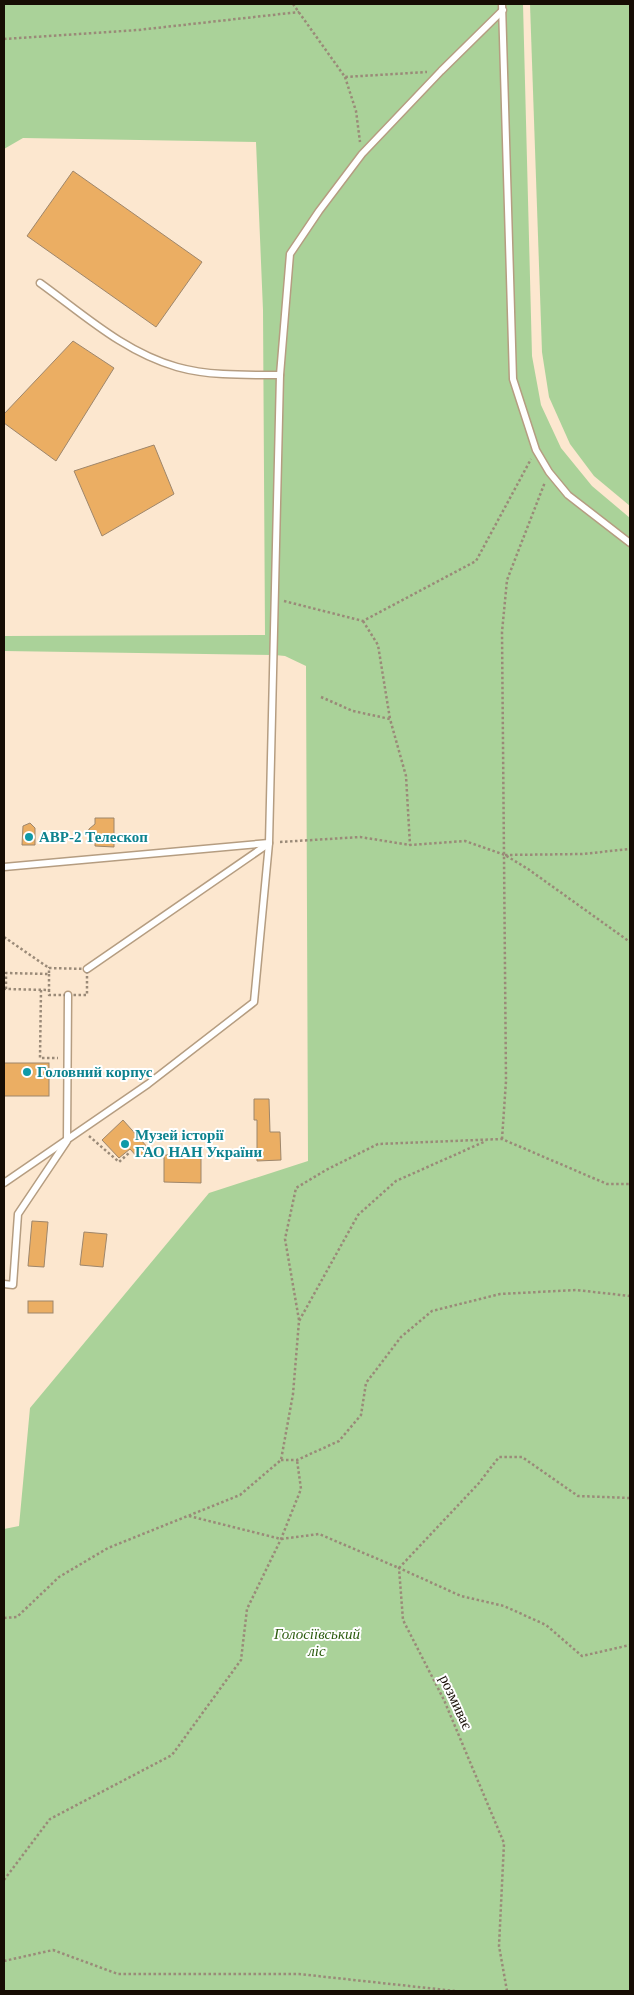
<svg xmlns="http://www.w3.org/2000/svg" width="634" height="1995" font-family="Georgia,serif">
  <rect width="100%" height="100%" fill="#fce7cf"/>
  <g fill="#aad299">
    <path d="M4,4H523L532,356L541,405L561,448L592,486L630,518V1991H4V1529L19,1526L30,1408L209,1193L308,1161L306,666L285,656L275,655L4,651V636L265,635L263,310L256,142L23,138L4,149Z"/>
    <path d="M530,4H630V506L594,476L570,444L549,397L542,352Z"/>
  </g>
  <g fill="#ebae63" stroke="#9e866b">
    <path d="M73,171L202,262L156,327L27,236Z"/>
    <path d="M73,341L114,368L56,461L4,423V414Z"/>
    <path d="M154,445L174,494L102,536L74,471Z"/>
    <path d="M95,818H114V847L95,846V841L88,834L89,829L95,824Z"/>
    <path d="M30,823L35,828V845H22L23,826Z"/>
    <rect x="4" y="1063" width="45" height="33"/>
    <path d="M254,1099H269L270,1132H280L281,1160L257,1161V1120H254Z"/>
    <path d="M123,1120L149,1149L139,1159L130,1149L119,1158L102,1140Z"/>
    <path d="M164,1155H201V1183L164,1182Z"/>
    <path d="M32,1221L48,1222L44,1267L28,1266Z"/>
    <path d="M84,1232L107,1234L103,1267L80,1265Z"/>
    <rect x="28" y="1301" width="25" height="12"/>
  </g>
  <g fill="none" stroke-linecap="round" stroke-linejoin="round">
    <g stroke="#b59d81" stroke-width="9">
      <g id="service">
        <path d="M502,4L513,379L536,450L549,472L568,495L630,543"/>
        <path d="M40,283C83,314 124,352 177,367C209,376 246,375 280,375"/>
        <path d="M4,867L269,843"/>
        <path d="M87,969L268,844"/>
        <path d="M4,1183L148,1084L254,1002L269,843L280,375L290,254L319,211L362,154L441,71L503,10"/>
        <path d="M4,1284L13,1285L18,1214L67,1141L68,995"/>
      </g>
    </g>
    <g stroke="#9a8a78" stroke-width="2.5" stroke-dasharray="2.5 2.5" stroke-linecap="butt">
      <path d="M293,4L345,77L427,72"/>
      <path d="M4,39L138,30L299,12"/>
      <path d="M345,77L356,111L360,142"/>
      <path d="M284,601L363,621L476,561L531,459"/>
      <path d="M363,621L378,645L390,719"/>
      <path d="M321,697L353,711L390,719L406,776L410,845"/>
      <path d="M280,842L360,837L410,845L465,841L505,855L528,869L630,942"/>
      <path d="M505,855L582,854L630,849"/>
      <path d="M4,937L49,968"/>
      <path d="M49,968L87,969V995H49V990L6,989V973L49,974Z"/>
      <path d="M49,974V990"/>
      <path d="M41,990L40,1058H58"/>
      <path d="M89,1136L119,1162L129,1153"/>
      <path d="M502,1139L506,1081L502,632L507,580L545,482"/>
      <path d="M299,1320L285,1239L296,1188L326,1170L378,1144L502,1139L607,1184H630"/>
      <path d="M281,1460H297L339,1441L361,1415L366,1383L401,1337L432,1311L500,1294L576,1290L630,1296"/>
      <path d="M189,1516L281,1539L319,1534L399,1568L479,1483L499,1457H522L578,1496L630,1498"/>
      <path d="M4,1618L17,1617L59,1577L108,1548L240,1495L281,1460L293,1394L299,1321L358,1215L396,1181L486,1141"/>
      <path d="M4,1880L50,1819L172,1755L241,1660L247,1609L281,1539L301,1489L297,1460"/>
      <path d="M4,1961L53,1950L118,1974H299L455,1991"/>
      <path d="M507,1991L499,1946L504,1843L444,1700L403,1620L399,1568L461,1596L504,1606L546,1625L582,1656L630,1645"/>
    </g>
    <use href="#service" stroke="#fff" stroke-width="6"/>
  </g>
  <g fill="#0f9aa8" stroke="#fff" stroke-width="2">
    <circle cx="29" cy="837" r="5"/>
    <circle cx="27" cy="1072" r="5"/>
    <circle cx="125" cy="1144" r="5"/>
  </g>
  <g text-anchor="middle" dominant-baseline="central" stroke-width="4" stroke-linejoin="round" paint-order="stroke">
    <g font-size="15" font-weight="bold" fill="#0d838f" stroke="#fff" text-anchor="start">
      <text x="39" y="837">АВР-2 Телескоп</text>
      <text x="37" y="1072">Головний корпус</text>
      <text x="135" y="1135">Музей історії<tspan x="135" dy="17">ГАО НАН України</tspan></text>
    </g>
    <g font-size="15" font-style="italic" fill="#2c5c0f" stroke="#fff">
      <text x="317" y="1634">Голосіївський<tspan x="317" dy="17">ліс</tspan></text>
    </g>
    <g font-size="15" fill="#160d04" stroke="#fff">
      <text transform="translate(456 1702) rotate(65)">розмиває</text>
    </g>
  </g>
  <rect width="634" height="1995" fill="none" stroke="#160d04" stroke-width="10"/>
</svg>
